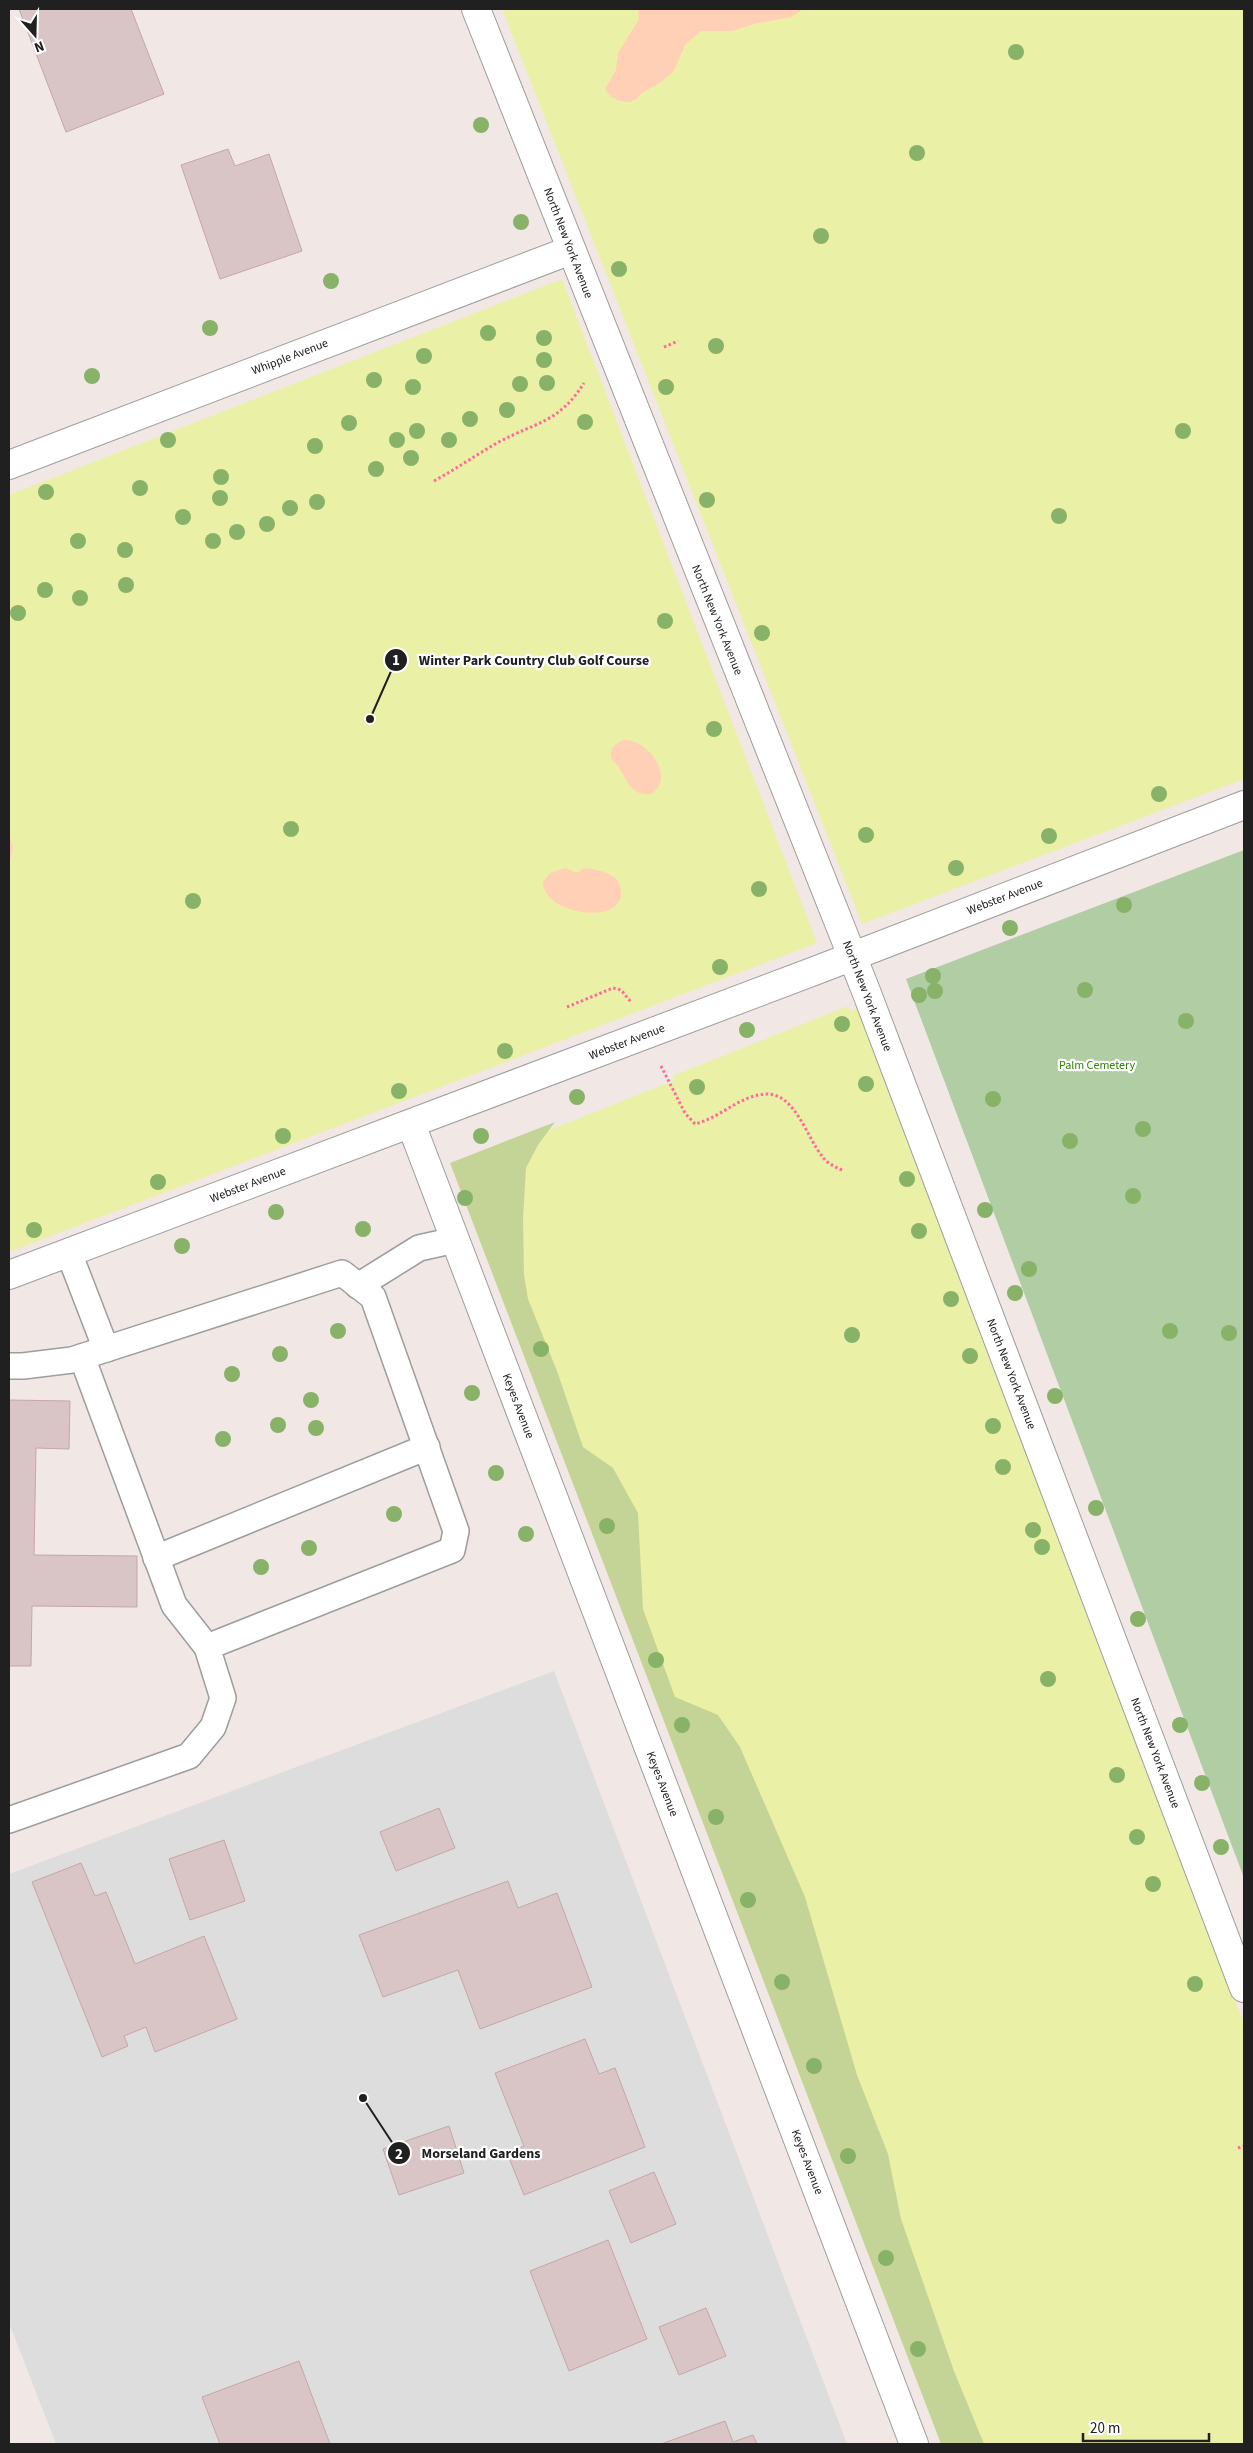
<svg xmlns="http://www.w3.org/2000/svg" width="1253" height="2453" font-family="'Source Sans 3',sans-serif">
  <rect width="100%" height="100%" fill="#f1e8e5"/>
  <path fill="#dedddd" d="M554,1671L847,2444H56L9,2323V1874Z"/>
  <g fill="#ebf0a7">
    <path d="M502,9H1244V779L862,924Z"/>
    <path d="M562,279L817,943L9,1252V495Z"/>
    <path d="M866,1004L1244,2024V2444H947L462,1165L675,1080L672,1076L848,1006L850,1011Z"/>
  </g>
  <path fill="#c4d496" d="M555,1122L538,1145L526,1168L523,1218L524,1275L528,1299L557,1371L583,1447L613,1468L638,1513L643,1609L675,1697L718,1715L740,1747L805,1897L857,2075L888,2154L901,2219L954,2371L984,2444H941L450,1163Z"/>
  <g fill="#ffd0b6">
    <path d="M638,9H803L792,17L754,24L732,31H701L685,45L674,71L661,82L642,93L637,99L630,102L620,101L611,97L605,89L616,70L618,53L639,19Z"/>
    <path d="M624,740C647,738 677,778 651,794C626,797 627,772 612,760C608,749 614,744 624,740Z"/>
    <path d="M9,834L13,848L9,865Z"/>
    <path d="M565,868C569,869 572,872 576,872C582,873 578,871 583,869C589,867 607,872 612,876C618,879 620,885 621,892C623,926 543,915 543,882L550,873Z"/>
  </g>
  <path fill="#b0cda4" d="M1244,850V1878L906,979Z"/>
  <g fill="#d9c5c5" stroke="#c5a6a6">
    <path d="M19,9H131L164,94L66,132Z"/>
    <path d="M228,149L235,166L269,154L302,251L220,279L181,165Z"/>
    <path d="M9,1400L70,1401L69,1449L36,1448L34,1555L137,1556V1607L32,1606L31,1666H9Z"/>
    <path d="M439,1808L455,1848L396,1871L380,1832Z"/>
    <path d="M224,1840L245,1901L190,1920L169,1859Z"/>
    <path d="M81,1863L95,1896L106,1892L135,1964L204,1936L237,2019L155,2052L146,2027L124,2036L128,2046L102,2057L32,1882Z"/>
    <path d="M508,1881L518,1908L557,1893L592,1987L480,2029L458,1970L383,1997L359,1935Z"/>
    <path d="M585,2039L599,2074L615,2068L645,2147L524,2195L507,2153L524,2146L495,2073Z"/>
    <path d="M449,2126L464,2173L399,2195L383,2149Z"/>
    <path d="M654,2172L676,2224L631,2243L609,2191Z"/>
    <path d="M608,2240L647,2339L569,2371L530,2271Z"/>
    <path d="M706,2308L726,2356L679,2375L659,2327Z"/>
    <path d="M299,2361L330,2444H220L202,2397Z"/>
    <path d="M725,2421L733,2442L753,2435L757,2444H661Z"/>
  </g>
  <g fill="none" stroke-linecap="round" stroke-linejoin="round">
    <g stroke="#9d9d9d" stroke-width="28">
      <g id="service">
        <path d="M69,1253L106,1349"/>
        <path d="M358,1286L419,1248L455,1240"/>
        <path d="M82,1357L174,1605L207,1647"/>
        <path d="M9,1366H23L72,1360L342,1273L373,1297L456,1531L452,1550L207,1647L223,1698L213,1727L189,1756L9,1820"/>
        <path d="M156,1558L427,1447"/>
      </g>
    </g>
    <g stroke="#9d9d9d" stroke-width="30">
      <g id="minor">
        <path d="M9,465L571,250"/>
        <path d="M411,1124L914,2444"/>
      </g>
    </g>
    <g stroke="#9d9d9d" stroke-width="30">
      <g id="tertiary">
        <path d="M476,9L866,991L1244,1988"/>
        <path d="M9,1275L817,970L1244,805"/>
      </g>
    </g>
    <g stroke="#ff699b" stroke-width="3" stroke-dasharray="2.5 2.5" stroke-linecap="butt">
      <path d="M664,347L678,341"/>
      <path d="M434,481C456,469 476,455 497,443C535,422 558,424 584,383"/>
      <path d="M567,1007L613,988L621,990L631,1002"/>
      <path d="M661,1066L685,1113L695,1124C720,1118 739,1096 765,1094C795,1092 807,1138 822,1156C827,1164 836,1167 844,1171"/>
      <path d="M1238,2148L1244,2146"/>
    </g>
    <use href="#service" stroke="#fff" stroke-width="25"/>
    <use href="#minor" stroke="#fff" stroke-width="28"/>
    <use href="#tertiary" stroke="#fff" stroke-width="28"/>
  </g>
  <g fill="#87b268">
    <circle cx="1016" cy="52" r="8"/>
    <circle cx="481" cy="125" r="8"/>
    <circle cx="917" cy="153" r="8"/>
    <circle cx="521" cy="222" r="8"/>
    <circle cx="821" cy="236" r="8"/>
    <circle cx="619" cy="269" r="8"/>
    <circle cx="331" cy="281" r="8"/>
    <circle cx="210" cy="328" r="8"/>
    <circle cx="488" cy="333" r="8"/>
    <circle cx="544" cy="338" r="8"/>
    <circle cx="716" cy="346" r="8"/>
    <circle cx="424" cy="356" r="8"/>
    <circle cx="544" cy="360" r="8"/>
    <circle cx="92" cy="376" r="8"/>
    <circle cx="374" cy="380" r="8"/>
    <circle cx="547" cy="383" r="8"/>
    <circle cx="520" cy="384" r="8"/>
    <circle cx="413" cy="387" r="8"/>
    <circle cx="666" cy="387" r="8"/>
    <circle cx="507" cy="410" r="8"/>
    <circle cx="470" cy="419" r="8"/>
    <circle cx="585" cy="422" r="8"/>
    <circle cx="349" cy="423" r="8"/>
    <circle cx="417" cy="431" r="8"/>
    <circle cx="1183" cy="431" r="8"/>
    <circle cx="168" cy="440" r="8"/>
    <circle cx="397" cy="440" r="8"/>
    <circle cx="449" cy="440" r="8"/>
    <circle cx="315" cy="446" r="8"/>
    <circle cx="411" cy="458" r="8"/>
    <circle cx="376" cy="469" r="8"/>
    <circle cx="221" cy="477" r="8"/>
    <circle cx="140" cy="488" r="8"/>
    <circle cx="46" cy="492" r="8"/>
    <circle cx="220" cy="498" r="8"/>
    <circle cx="707" cy="500" r="8"/>
    <circle cx="317" cy="502" r="8"/>
    <circle cx="290" cy="508" r="8"/>
    <circle cx="1059" cy="516" r="8"/>
    <circle cx="183" cy="517" r="8"/>
    <circle cx="267" cy="524" r="8"/>
    <circle cx="237" cy="532" r="8"/>
    <circle cx="78" cy="541" r="8"/>
    <circle cx="213" cy="541" r="8"/>
    <circle cx="125" cy="550" r="8"/>
    <circle cx="126" cy="585" r="8"/>
    <circle cx="45" cy="590" r="8"/>
    <circle cx="80" cy="598" r="8"/>
    <circle cx="18" cy="613" r="8"/>
    <circle cx="665" cy="621" r="8"/>
    <circle cx="762" cy="633" r="8"/>
    <circle cx="714" cy="729" r="8"/>
    <circle cx="1159" cy="794" r="8"/>
    <circle cx="291" cy="829" r="8"/>
    <circle cx="866" cy="835" r="8"/>
    <circle cx="1049" cy="836" r="8"/>
    <circle cx="956" cy="868" r="8"/>
    <circle cx="759" cy="889" r="8"/>
    <circle cx="193" cy="901" r="8"/>
    <circle cx="1124" cy="905" r="8"/>
    <circle cx="1010" cy="928" r="8"/>
    <circle cx="720" cy="967" r="8"/>
    <circle cx="933" cy="976" r="8"/>
    <circle cx="1085" cy="990" r="8"/>
    <circle cx="935" cy="991" r="8"/>
    <circle cx="919" cy="995" r="8"/>
    <circle cx="1186" cy="1021" r="8"/>
    <circle cx="842" cy="1024" r="8"/>
    <circle cx="747" cy="1030" r="8"/>
    <circle cx="505" cy="1051" r="8"/>
    <circle cx="866" cy="1084" r="8"/>
    <circle cx="697" cy="1087" r="8"/>
    <circle cx="399" cy="1091" r="8"/>
    <circle cx="577" cy="1097" r="8"/>
    <circle cx="993" cy="1099" r="8"/>
    <circle cx="1143" cy="1129" r="8"/>
    <circle cx="283" cy="1136" r="8"/>
    <circle cx="481" cy="1136" r="8"/>
    <circle cx="1070" cy="1141" r="8"/>
    <circle cx="907" cy="1179" r="8"/>
    <circle cx="158" cy="1182" r="8"/>
    <circle cx="1133" cy="1196" r="8"/>
    <circle cx="465" cy="1198" r="8"/>
    <circle cx="985" cy="1210" r="8"/>
    <circle cx="276" cy="1212" r="8"/>
    <circle cx="363" cy="1229" r="8"/>
    <circle cx="34" cy="1230" r="8"/>
    <circle cx="919" cy="1231" r="8"/>
    <circle cx="182" cy="1246" r="8"/>
    <circle cx="1029" cy="1269" r="8"/>
    <circle cx="1015" cy="1293" r="8"/>
    <circle cx="951" cy="1299" r="8"/>
    <circle cx="338" cy="1331" r="8"/>
    <circle cx="1170" cy="1331" r="8"/>
    <circle cx="1229" cy="1333" r="8"/>
    <circle cx="852" cy="1335" r="8"/>
    <circle cx="541" cy="1349" r="8"/>
    <circle cx="280" cy="1354" r="8"/>
    <circle cx="970" cy="1356" r="8"/>
    <circle cx="232" cy="1374" r="8"/>
    <circle cx="472" cy="1393" r="8"/>
    <circle cx="1055" cy="1396" r="8"/>
    <circle cx="311" cy="1400" r="8"/>
    <circle cx="278" cy="1425" r="8"/>
    <circle cx="993" cy="1426" r="8"/>
    <circle cx="316" cy="1428" r="8"/>
    <circle cx="223" cy="1439" r="8"/>
    <circle cx="1003" cy="1467" r="8"/>
    <circle cx="496" cy="1473" r="8"/>
    <circle cx="1096" cy="1508" r="8"/>
    <circle cx="394" cy="1514" r="8"/>
    <circle cx="607" cy="1526" r="8"/>
    <circle cx="1033" cy="1530" r="8"/>
    <circle cx="526" cy="1534" r="8"/>
    <circle cx="1042" cy="1547" r="8"/>
    <circle cx="309" cy="1548" r="8"/>
    <circle cx="261" cy="1567" r="8"/>
    <circle cx="1138" cy="1619" r="8"/>
    <circle cx="656" cy="1660" r="8"/>
    <circle cx="1048" cy="1679" r="8"/>
    <circle cx="682" cy="1725" r="8"/>
    <circle cx="1180" cy="1725" r="8"/>
    <circle cx="1117" cy="1775" r="8"/>
    <circle cx="1202" cy="1783" r="8"/>
    <circle cx="716" cy="1817" r="8"/>
    <circle cx="1137" cy="1837" r="8"/>
    <circle cx="1221" cy="1847" r="8"/>
    <circle cx="1153" cy="1884" r="8"/>
    <circle cx="748" cy="1900" r="8"/>
    <circle cx="782" cy="1982" r="8"/>
    <circle cx="1195" cy="1984" r="8"/>
    <circle cx="814" cy="2066" r="8"/>
    <circle cx="848" cy="2156" r="8"/>
    <circle cx="886" cy="2258" r="8"/>
    <circle cx="918" cy="2349" r="8"/>
  </g>
  <g text-anchor="middle" dominant-baseline="central" stroke-width="4.5" stroke-linejoin="round" paint-order="stroke">
    <g font-size="12" fill="#202020" stroke="#fff">
      <text transform="translate(568 243) rotate(69)">North New York Avenue</text>
      <text transform="translate(290 357) rotate(-21)">Whipple Avenue</text>
      <text transform="translate(717 620) rotate(68)">North New York Avenue</text>
      <text transform="translate(1005 897) rotate(-21)">Webster Avenue</text>
      <text transform="translate(867 996) rotate(69)">North New York Avenue</text>
      <text transform="translate(627 1042) rotate(-21)">Webster Avenue</text>
      <text transform="translate(248 1185) rotate(-21)">Webster Avenue</text>
      <text transform="translate(1011 1374) rotate(69)">North New York Avenue</text>
      <text transform="translate(518 1406) rotate(69)">Keyes Avenue</text>
      <text transform="translate(1155 1753) rotate(69)">North New York Avenue</text>
      <text transform="translate(662 1784) rotate(69)">Keyes Avenue</text>
      <text transform="translate(807 2162) rotate(69)">Keyes Avenue</text>
    </g>
    <g font-size="12" fill="#308502" stroke="#fff">
      <text x="1097" y="1065">Palm Cemetery</text>
    </g>
  </g>
  <path fill="none" stroke="#202020" stroke-width="2" d="M370 719L396 660M363 2098L399 2153"/>
  <g fill="#202020" stroke="#fff" stroke-width="2">
    <circle cx="370" cy="719" r="5"/>
    <circle cx="363" cy="2098" r="5"/>
    <circle cx="396" cy="660" r="12"/>
    <circle cx="399" cy="2153" r="12"/>
  </g>
  <g font-size="15" text-anchor="middle" font-weight="bold" fill="#fff">
    <text x="396" y="665">1</text>
    <text x="399" y="2159">2</text>
  </g>
  <g font-size="14" text-anchor="middle" font-weight="bold" fill="#202020" stroke="#fff" stroke-width="4.5" stroke-linejoin="round" paint-order="stroke">
    <text x="534" y="665">Winter Park Country Club Golf Course</text>
    <text x="481" y="2158">Morseland Gardens</text>
  </g>
  <rect width="1253" height="2453" fill="none" stroke="#202020" stroke-width="20"/>
  <g transform="translate(35 35) rotate(160)" stroke="#ffffff" stroke-width="4" paint-order="stroke">
  <path d="M0-4L9 19L0 12L-9 19Z" fill="#202020"/>
  <text y="-8" font-size="14" font-weight="bold" text-anchor="middle" fill="#202020">N</text>
  </g>
  <path d="M1083 2433v8h126v-8" fill="none" stroke="#202020" stroke-width="2.5"/>
  <text x="1090" y="2433" font-size="15" fill="#202020" stroke="#ffffff" stroke-width="4" paint-order="stroke">20 m</text>
</svg>
